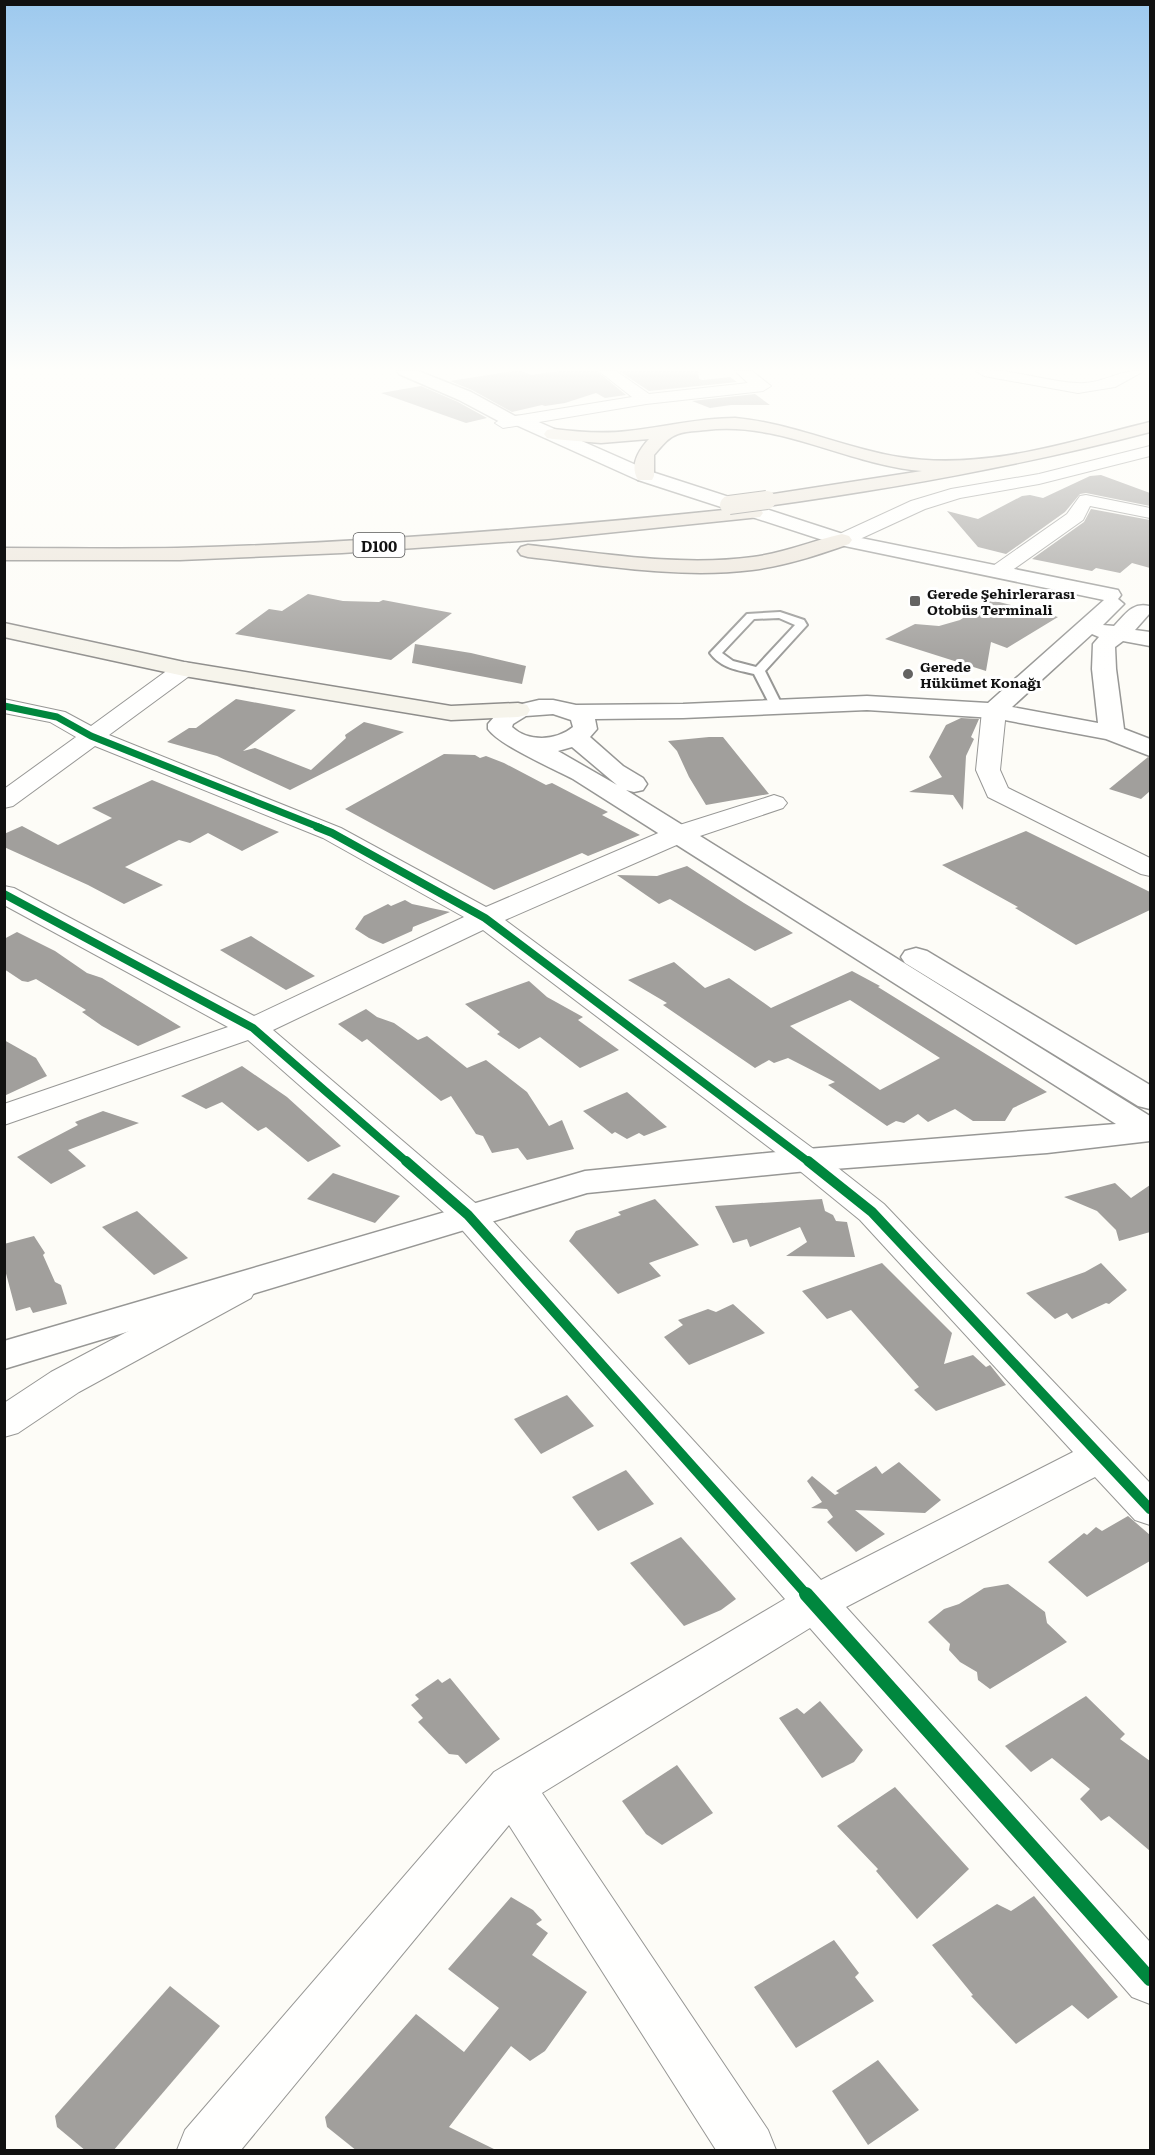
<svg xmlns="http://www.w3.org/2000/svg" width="1155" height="2155" font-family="Literata,serif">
  <rect width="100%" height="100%" fill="#fdfcf7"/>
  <g fill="#a19f9c" fill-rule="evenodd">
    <path d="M513,371H522L531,375L559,371H597L626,395L605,398L596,393L565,403L545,406L542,405L512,412L472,390L450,381Z"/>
    <path d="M619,371H698L699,379L703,380L730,377L737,382L649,391Z"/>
    <path d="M421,386L458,402L487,418L466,423L381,393Z"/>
    <path d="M755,394L770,405H731L710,408L692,401Z"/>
    <path d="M1101,475L1150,493V506L1086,493L1080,494L1065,512L1006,554L978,547L947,511L978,519L1022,496L1030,495L1043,498L1090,476Z"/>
    <path d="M1091,509L1150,520V568L1132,563L1120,573L1096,568L1092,571L1032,559L1084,522Z"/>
    <path d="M308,594L343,601L379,602L383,600L452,613L391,660L235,634L269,609L282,611Z"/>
    <path d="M991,600L1058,617L1007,648L991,642L986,671L885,639L915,624L939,626L960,620Z"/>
    <path d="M415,644L471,653L526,666L522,684L412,663Z"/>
    <path d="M236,699L296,710L243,751L255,748L311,770L346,738L345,735L364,722L404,732L290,790L217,756L167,742L189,728H196Z"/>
    <path d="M961,718L979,719L971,737L974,739L966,756L963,810L953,795L909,792L942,777L929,757L946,725Z"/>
    <path d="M709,737H723L769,794L706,805L689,777L677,751L668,741Z"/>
    <path d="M444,754L475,755L480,758L486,756L504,763L546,785L552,783L608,812L602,815L640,835L588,856L582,853L494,890L345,809Z"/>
    <path d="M1148,757L1150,758V791L1141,799L1109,789Z"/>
    <path d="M152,780L279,832L242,851L208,833L190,843L179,840L125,867L163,885L124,904L88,885L4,847V834L22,826L58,845L112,818L92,808Z"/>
    <path d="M1026,831L1150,892V910L1076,945L1015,908L1018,907L942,865Z"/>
    <path d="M687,866L744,903L793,933L755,951L670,899L659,904L617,875L657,876Z"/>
    <path d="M405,900L412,904L450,912L413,927L412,931L383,944L369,938L355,929L364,916L388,904L391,906Z"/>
    <path d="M17,932L55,951L87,973L102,978L181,1027L138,1046L102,1026L82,1012L86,1010L36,979L28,982L22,981L4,969V939Z"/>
    <path d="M251,936L315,976L286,990L220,950Z"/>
    <path d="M674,962L705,988L729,978L771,1008L852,971L880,986L878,987L1047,1092L1013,1108L1005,1121H973L955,1109L928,1122L918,1114L904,1123L896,1121L887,1126L828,1085L835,1082L788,1058L774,1063L769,1060L755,1068L663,1005L667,1003L628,980ZM850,1000L940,1058L880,1090L790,1026Z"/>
    <path d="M529,981L547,997L583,1017L578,1020L619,1050L580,1068L540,1037L519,1049L497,1034L500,1032L465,1004Z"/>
    <path d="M366,1009L377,1017L394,1023L418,1040L427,1036L467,1068L486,1060L527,1092L549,1126L562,1120L574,1149L527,1160L518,1148L492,1153L483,1136L476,1134L451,1096L441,1101L367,1039L362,1042L338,1024Z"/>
    <path d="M4,1040L36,1058L47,1076L4,1096Z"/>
    <path d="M242,1066L287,1097L341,1146L308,1162L266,1127L258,1131L222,1102L206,1109L181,1096Z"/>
    <path d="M627,1092L667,1127L644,1136L639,1133L627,1139L615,1132L612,1134L583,1111Z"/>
    <path d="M103,1111L139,1123L68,1150L86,1166L51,1184L17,1157L78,1125L75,1122Z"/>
    <path d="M333,1173L400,1196L375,1223L307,1199Z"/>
    <path d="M1115,1183L1131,1198L1150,1185V1232L1119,1241L1116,1230L1097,1211L1064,1197Z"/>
    <path d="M655,1199L699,1245L649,1263L661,1276L618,1294L569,1241L576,1231L621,1215L618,1212Z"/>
    <path d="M822,1199L825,1211L833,1215L836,1221L847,1222L855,1257L786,1256L807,1242L800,1227L750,1247L747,1239L733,1243L715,1206Z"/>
    <path d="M137,1211L188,1258L154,1275L102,1227Z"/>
    <path d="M34,1236L45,1253L43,1255L55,1282L61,1285L67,1304L33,1313L30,1307L16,1311L4,1266V1244Z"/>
    <path d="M882,1263L952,1333L944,1364L973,1355L986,1367L990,1365L1006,1385L936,1411L914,1390L919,1387L851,1310L827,1319L802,1291Z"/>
    <path d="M1101,1263L1127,1290L1109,1304L1106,1303L1072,1319L1067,1313L1055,1319L1026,1293L1085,1272Z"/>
    <path d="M733,1304L765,1333L689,1365L664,1337L683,1325L678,1320L708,1309L716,1312Z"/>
    <path d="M567,1395L594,1426L541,1454L514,1419Z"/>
    <path d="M899,1462L941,1500L925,1513L855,1510L885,1534L856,1552L827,1522L833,1517L827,1509L811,1508L822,1502L807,1481L812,1476L835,1495L839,1493L836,1491L876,1466L882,1474Z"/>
    <path d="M626,1470L654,1504L598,1531L572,1497Z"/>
    <path d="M1128,1516L1150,1535V1561L1087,1597L1048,1562L1084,1533L1087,1535L1096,1527L1102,1531Z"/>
    <path d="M681,1537L736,1599L721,1610L684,1626L630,1563Z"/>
    <path d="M1008,1584L1045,1612L1047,1623L1067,1642L990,1689L978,1680L977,1672L960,1662L949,1650L950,1644L928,1622L944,1609L959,1604L984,1588Z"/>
    <path d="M450,1678L500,1739L466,1764L458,1755L449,1754L418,1722L423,1718L411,1705L419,1699L415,1695L438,1679L442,1683Z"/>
    <path d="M1086,1696L1125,1734L1120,1739L1150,1761V1851L1109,1816L1101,1821L1080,1799L1090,1789L1052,1758L1031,1772L1005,1746Z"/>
    <path d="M820,1701L863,1750L854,1762L822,1778L779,1718L797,1708L804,1714Z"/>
    <path d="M677,1765L713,1813L662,1845L646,1834L622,1801Z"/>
    <path d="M895,1787L969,1869L917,1919L876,1871L878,1869L837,1826Z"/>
    <path d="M1034,1896L1118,1997L1088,2019L1072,2005L1016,2044L971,1996L973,1995L932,1945L997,1904L1011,1911Z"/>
    <path d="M511,1897L533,1910L542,1920L536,1924L548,1933L532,1955L587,1992L545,2051L530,2061L511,2046L449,2127L498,2151H357L327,2127L325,2117L416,2014L464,2052L499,2008L448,1969Z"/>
    <path d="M834,1940L859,1973L855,1977L874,2001L796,2048L754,1987Z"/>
    <path d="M170,1986L220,2026L113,2151H86L57,2127L55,2116Z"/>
    <path d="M878,2060L919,2110L868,2145L832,2091Z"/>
  </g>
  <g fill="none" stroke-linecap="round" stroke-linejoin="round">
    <g stroke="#979795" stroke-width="4">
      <path id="service" d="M780,612L804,620L807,625L765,671L783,707L777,711L771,707L754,674C737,670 721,668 710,653L747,614ZM779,618L795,625L756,667L733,661L722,653L754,619Z"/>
    </g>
    <g stroke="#979795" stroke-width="2">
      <g id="minor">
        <path d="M599,371H616L649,394L748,383L735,371H752L771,386L763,391L646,404L503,428L495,423L503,418L632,397Z"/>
        <path d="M976,371C1011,368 1043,381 1077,383C1102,385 1118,369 1144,371L1115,387L1078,393L984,376Z"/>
        <path d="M1150,446V456L1039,484L960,498L925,509L849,544H835L832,540L835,536L911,501L951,489L1039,474Z"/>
        <path d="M1086,495L1150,508V518L1090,506L1083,520L1004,576H990L987,572L990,568L1067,514L1080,496Z"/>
        <path d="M184,662L192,664L195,669L192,674L109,735L341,828L486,907L670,828L765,798L774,795L783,798L787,803L783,808L688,840L505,920L819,1153L884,1204L1150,1483V1525L1135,1520L1095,1477L846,1607L1150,1942V2004L1132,1997L810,1628L542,1793L768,2130L776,2150H716L509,1825L241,2150H177L185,2130L494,1772L785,1599L456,1223L248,1040L4,1125V1104L228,1027L4,905V886L14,888L254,1016L464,917L323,838L95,746L13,806L4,808V789L76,737L50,722L4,713V699L65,712L91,726L176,664ZM483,930L795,1167L860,1220L1073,1452L821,1580L480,1207L273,1030Z"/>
        <path d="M994,704L1002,706L1006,711L1000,770L1008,788L1150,858V876L1141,874L988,797L976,770L982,711L986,706Z"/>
        <path d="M238,1277L251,1280L256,1289L251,1298L79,1392L18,1433L4,1437V1403L51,1372L225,1280Z"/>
      </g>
    </g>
    <g stroke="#979795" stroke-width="3">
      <g id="tertiary">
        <path d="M397,371H418L471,392L515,416H525L652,472L846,535L1118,590L1121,595L1118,599L1124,604L1103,625L1114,626C1125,615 1132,602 1149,606L1150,613L1135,630L1150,632V646L1123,641L1115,647L1116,669L1124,729L1150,739V756L1106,739L994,718L867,710L683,718L595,719L597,729L590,737L623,766L643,778L647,784L643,790L634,792L626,790L1150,1116V1141L1047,1153L807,1171L587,1193L4,1369V1341L585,1171L807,1149L1116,1124L573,779C552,768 499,745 488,729V724L501,709L539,700H553L576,705L683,704L867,696L988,703L1104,600L835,544L638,480L516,425H506L459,400L399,374ZM1092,634L1099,637L1093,644L1092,669L1098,723L1012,707ZM553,714L571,720L573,727C556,741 528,742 512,727L513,724L526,716ZM572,747L617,785L558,751Z"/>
        <path d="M916,948L927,951L1150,1085V1109L1138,1106L905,963L901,957L905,951Z"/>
      </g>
    </g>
    <g stroke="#8e8d8b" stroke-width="3">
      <path id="secondary" d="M4,623L184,662L451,706L518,703L527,705L530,710L527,715L518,717L451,720L184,676L4,637Z"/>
    </g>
    <g stroke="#858482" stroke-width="3">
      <g id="trunk">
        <path d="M735,418C792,423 843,448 899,457C984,471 1068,442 1150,422V432C1024,465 896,488 767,506L760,504L757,500L760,496L922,471C848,465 781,421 706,430C697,431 686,431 678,434C668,437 661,447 654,455V476L652,480H638C629,465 639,450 649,439L601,443L553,439L547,438L544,434L547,430L553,429C578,432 603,434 628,431C664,427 699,418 735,418Z"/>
        <path d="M753,507L760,509L763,513L760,517L548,539L342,553L180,560H4V548C62,548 120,549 177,548C370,543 562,527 753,507Z"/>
        <path d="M842,534L849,536L852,540L849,544C818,555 785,566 752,570C678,579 601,565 528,557L521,555L518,551L521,547L528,545C601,553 679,567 753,557C784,553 812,541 842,534Z"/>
      </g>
    </g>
    <use href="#service" fill="#fffffe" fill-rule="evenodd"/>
    <use href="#minor" fill="#fffffe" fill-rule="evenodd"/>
    <use href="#tertiary" fill="#fffffe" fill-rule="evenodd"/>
    <use href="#secondary" fill="#f6f4eb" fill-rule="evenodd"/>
    <use href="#trunk" fill="#ece5da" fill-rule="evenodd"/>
    <g stroke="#858482" stroke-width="20" stroke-linecap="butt">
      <path id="trunk-bridge" d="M729,505L767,500"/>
    </g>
    <use href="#trunk-bridge" stroke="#ece5da" stroke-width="18"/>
    <g stroke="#fff" stroke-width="10">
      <path id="cycleway-far3" d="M4,706L57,717L91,736L321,828"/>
    </g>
    <g stroke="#fff" stroke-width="12">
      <g id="cycleway-far2">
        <path d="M317,827L332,833L485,918L810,1163"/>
        <path d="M4,894L253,1028L408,1163"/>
      </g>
    </g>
    <g stroke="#fff" stroke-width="14">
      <g id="cycleway-far1">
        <path d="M406,1161L468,1215L807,1595"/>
        <path d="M808,1161L872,1212L1150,1509"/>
      </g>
    </g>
    <g stroke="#fff" stroke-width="18">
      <path id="cycleway" d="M806,1594L1150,1979"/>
    </g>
    <use href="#cycleway-far3" stroke="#00873e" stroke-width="7"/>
    <use href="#cycleway-far2" stroke="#00873e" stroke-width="8"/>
    <use href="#cycleway-far1" stroke="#00873e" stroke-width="10"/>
    <use href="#cycleway" stroke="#00873e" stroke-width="14"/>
  </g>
  <linearGradient id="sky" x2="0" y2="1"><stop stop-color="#9dc9ee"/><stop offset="0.55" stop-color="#fefefb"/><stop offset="1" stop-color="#fefefb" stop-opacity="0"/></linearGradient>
  <rect width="1155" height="672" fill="url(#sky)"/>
  <g fill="#646362" stroke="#fff" stroke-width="2">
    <rect x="909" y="595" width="12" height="12" rx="3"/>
    <circle cx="908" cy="674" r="6"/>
  </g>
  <g text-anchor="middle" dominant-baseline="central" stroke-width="6" stroke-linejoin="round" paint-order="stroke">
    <g font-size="14" font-weight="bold" fill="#111" stroke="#fff" text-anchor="start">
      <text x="927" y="593">Gerede Şehirlerarası<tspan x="927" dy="16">Otobüs Terminali</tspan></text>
      <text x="920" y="666">Gerede<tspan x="920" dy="16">Hükümet Konağı</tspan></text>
    </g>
    <rect fill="#fff" stroke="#585858" stroke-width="1.5" x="353.5" y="533" width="51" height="24" rx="4.5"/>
    <g font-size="15" font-weight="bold" fill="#111">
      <text x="379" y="545">D100</text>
    </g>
  </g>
  <rect width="1155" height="2155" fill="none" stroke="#111111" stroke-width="12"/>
</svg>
